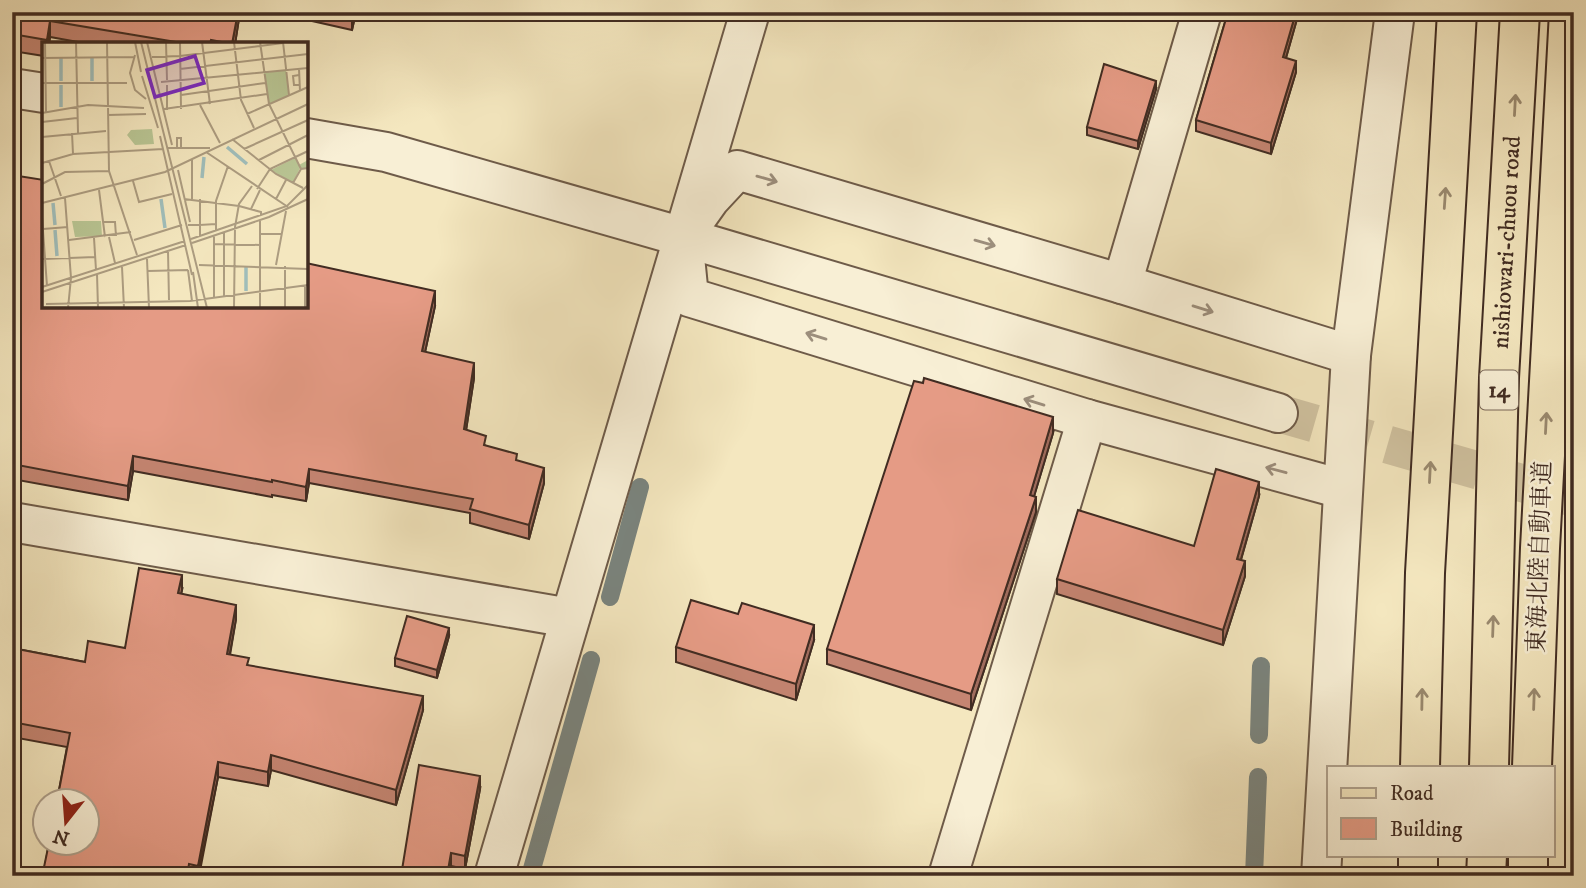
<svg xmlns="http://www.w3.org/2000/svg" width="1586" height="888" font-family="'IM FELL DW Pica','Noto Serif JP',serif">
  <rect width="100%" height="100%" fill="#f4e7bf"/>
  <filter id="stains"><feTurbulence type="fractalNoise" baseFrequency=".00286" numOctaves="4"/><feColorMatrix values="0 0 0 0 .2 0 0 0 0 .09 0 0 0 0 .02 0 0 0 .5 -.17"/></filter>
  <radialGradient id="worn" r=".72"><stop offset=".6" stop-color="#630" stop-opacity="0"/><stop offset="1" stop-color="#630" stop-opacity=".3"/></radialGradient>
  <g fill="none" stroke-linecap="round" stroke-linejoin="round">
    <g stroke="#7a847e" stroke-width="18">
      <path d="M610,597L640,487"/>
      <path d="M1259,735L1261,666"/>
      <path d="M530,876L591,660"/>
      <path d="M1254,876L1258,777"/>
    </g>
    <path stroke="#d0c2a0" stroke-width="38" stroke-dasharray="38 19" stroke-linecap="butt" d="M1278,413L1574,498"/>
    <g stroke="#6e5b49" stroke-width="42">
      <g id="minor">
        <path d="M12,88L44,93"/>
        <path d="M306,138L386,152L683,237L1278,413"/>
        <path d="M1122,284L1202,12"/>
        <path d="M1342,489L1087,419L689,297L683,237L710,199L737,170L1122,284L1351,355"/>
        <path d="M12,522L570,618"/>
        <path d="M494,876L750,12"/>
        <path d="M948,876L1087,419"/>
        <path d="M1321,876L1351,355L1395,12"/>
      </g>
    </g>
    <g stroke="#412c22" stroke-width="42">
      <g id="major">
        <path id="s1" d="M1489,767L1499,378L1520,12"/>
        <path d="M1486,876L1487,855"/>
      </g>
    </g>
    <g stroke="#412c22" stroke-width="42">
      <g id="highway">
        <path d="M1420,767L1425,573L1457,12"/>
        <path d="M1418,876V855"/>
        <path d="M1528,876V855"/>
      </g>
    </g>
    <use href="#minor" stroke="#f8efd5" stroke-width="38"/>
    <use href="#major" stroke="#f4e7bf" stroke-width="38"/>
    <use href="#highway" stroke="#f4e7bf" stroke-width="38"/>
    <g stroke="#412c22" stroke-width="42" stroke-linecap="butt">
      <path id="highway-bridge" d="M1532,767L1540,548L1569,12"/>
    </g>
    <use href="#highway-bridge" stroke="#f4e7bf" stroke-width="38"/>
  </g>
  <g fill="#c58572" stroke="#412c22" stroke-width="2">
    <path d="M12,12H240L235,44H89L50,37L49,44H44V56L12,51Z"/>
    <path d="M272,12H356L352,30Z"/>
    <path d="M1228,12H1299L1286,58L1296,72L1271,154L1196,131V120Z"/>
    <path d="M1156,89L1138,149L1087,135V127Z"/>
    <path d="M12,175L44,306H435L425,352L474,378L466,430L486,446L517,461L544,483L529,539L470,523V513L309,483L306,501L272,495V497L133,471L128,500L12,479Z"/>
    <path d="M1053,433L1034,496L1036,512L971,710L827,664V649Z"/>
    <path d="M1259,496L1241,560L1245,576L1223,645L1057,594V579L1194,546Z"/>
    <path d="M182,590L181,594L236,619L230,655L249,666L423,710L396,805L271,770L268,786L218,777L199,876H43L67,747L12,737V648L85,662L125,648Z"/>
    <path d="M449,636L437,678L395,666V658Z"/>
    <path d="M814,640L796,700L676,662V647Z"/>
    <path d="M480,789L465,869L451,866L449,876H401Z"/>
  </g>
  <g fill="#a06c5d" stroke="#412c22" stroke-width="2">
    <path d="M238,12H240L235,44H232Z"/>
    <path d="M352,12H356L352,30Z"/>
    <path d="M1296,12H1299L1283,68V57Z"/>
    <path d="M50,21V37L49,44H47Z"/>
    <path d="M1296,61V72L1271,154V143Z"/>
    <path d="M1156,81V89L1138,149V141Z"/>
    <path d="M14,129V144L12,154V140Z"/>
    <path d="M435,291V306L422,366V351Z"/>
    <path d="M474,363V378L464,444V429Z"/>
    <path d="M1053,417V433L1030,510V495Z"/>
    <path d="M133,456V471L128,500V486Z"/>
    <path d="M544,468V483L529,539V525Z"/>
    <path d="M309,469V483L306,501V487Z"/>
    <path d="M1259,482V496L1237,573V559Z"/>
    <path d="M1036,497V512L971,710V694Z"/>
    <path d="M1245,561V576L1223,645V630Z"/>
    <path d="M182,575V590L178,608V593Z"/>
    <path d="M236,605V619L227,669V654Z"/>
    <path d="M814,625V640L796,700V684Z"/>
    <path d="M449,628V636L437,678V670Z"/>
    <path d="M423,696V710L396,805V790Z"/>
    <path d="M271,755V770L268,786V772Z"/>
    <path d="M218,762V777L198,876V866Z"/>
    <path d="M480,776V789L465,869V856Z"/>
    <path d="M451,853V866L449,876H447Z"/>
  </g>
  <g fill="#e59b85" stroke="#412c22" stroke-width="2">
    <path d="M12,12H238L232,44L211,40L210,44H188L50,21L47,40L12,34Z"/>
    <path d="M1228,12H1296L1283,57L1296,61L1271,143L1196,120Z"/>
    <path d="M1104,64L1156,81L1138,141L1087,127Z"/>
    <path d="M12,175L44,180V306H306V263L435,291L422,351L474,363L464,429L486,436L484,445L517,454L516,460L544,468L529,525L470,509L473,499L309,469L306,487L272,480V482L133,456L128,486L12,464Z"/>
    <path d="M924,378L1053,417L1030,495L1036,497L971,694L827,649L914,381L923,383Z"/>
    <path d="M1216,469L1259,482L1237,559L1245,561L1223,630L1057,579L1078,510L1194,546Z"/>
    <path d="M139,568L182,575L178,593L236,605L227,654L249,658L247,665L423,696L396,790L271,755L268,772L218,762L198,866L189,864L187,876H64L43,872L49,843H88V801H57L70,733L12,722V648L85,662L88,641L125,648Z"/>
    <path d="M691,600L738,614L742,603L814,625L796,684L676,647Z"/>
    <path d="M407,616L449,628L437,670L395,658Z"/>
    <path d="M419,765L480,776L465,856L451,853L447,876H401Z"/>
  </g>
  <defs><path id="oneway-shaft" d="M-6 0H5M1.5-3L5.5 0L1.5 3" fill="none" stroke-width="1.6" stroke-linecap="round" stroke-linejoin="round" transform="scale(1.75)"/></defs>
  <g stroke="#9a8a70">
    <use href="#oneway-shaft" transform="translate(1515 105) rotate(-87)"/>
    <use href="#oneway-shaft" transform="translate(1445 198) rotate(-86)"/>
    <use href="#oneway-shaft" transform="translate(1546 423) rotate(-87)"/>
    <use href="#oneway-shaft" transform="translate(1430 472) rotate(-87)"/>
    <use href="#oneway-shaft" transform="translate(1493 626) rotate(-88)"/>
    <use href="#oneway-shaft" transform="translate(1422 699) rotate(-89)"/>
    <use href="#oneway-shaft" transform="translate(1534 699) rotate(-88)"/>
  </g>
  <g stroke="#9c8e7c">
    <use href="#oneway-shaft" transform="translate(767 179) rotate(16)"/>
    <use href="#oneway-shaft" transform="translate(985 243) rotate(16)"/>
    <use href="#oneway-shaft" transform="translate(1203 309) rotate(17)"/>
    <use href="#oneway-shaft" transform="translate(816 336) rotate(-163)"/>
    <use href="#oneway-shaft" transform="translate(1034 402) rotate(-163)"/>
    <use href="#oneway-shaft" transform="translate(1276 470) rotate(-165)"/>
  </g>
  <g text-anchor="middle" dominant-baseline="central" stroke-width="5" stroke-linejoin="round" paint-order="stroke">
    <rect fill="#f8efd5" stroke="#786658" stroke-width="2" x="1480" y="370.5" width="38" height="39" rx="5"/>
    <g font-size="23" font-weight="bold" fill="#412c22">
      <text x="1499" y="390">14</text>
    </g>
    <g font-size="24" fill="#412c22" stroke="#f8efd5">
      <text stroke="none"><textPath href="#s1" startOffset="525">nishiowari-chuou road</textPath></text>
      <text transform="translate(1540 557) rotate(-88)">東海北陸自動車道</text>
    </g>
  </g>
  <g transform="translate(42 42)">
    <rect width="266" height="266" fill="#f4e7bf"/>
    <path d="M244,28L247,53L227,62L222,31ZM110,87L112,102L93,103L85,93L89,88ZM253,116L257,123L266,118V126H258L251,141L229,128ZM30,179H59L60,194L33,195Z" fill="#b9c694"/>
    <path fill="none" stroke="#a0bebb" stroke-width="3.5" d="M19,16V39M50,16V39M19,43V65M185,105L205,122M160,136L162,115M119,157L123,186M11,161L13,183M13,188L15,214M204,249V225"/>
    <path fill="none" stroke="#ac9c80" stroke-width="2" d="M3,0L4,70M34,0L36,91M65,0L67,129L95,213M93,0L99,30M99,0L165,266M105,0L130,103M124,0L125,38M138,0L139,67M160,0L168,62M192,0L199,58L212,86M218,0L227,62L259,127M241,0L247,53M265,0L266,21M93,13L88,31L93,48L104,57M138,14L241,1M110,15L138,14M0,16L93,15M138,27L266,12M257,27L258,49M257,33L251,34L252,43H258M100,34L116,86M119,40L266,26M0,41H85M125,43V68M139,53L223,41M158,63L178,101M122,67L225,52M0,71L46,63L102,66M205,72L266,45M66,73L104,72M0,80L35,76M30,91L31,112M118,94L150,233M0,95L64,89M190,97L234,132L261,146M126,106H168M135,106V96H139V105M202,107L266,78M164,110L246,165M217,118L266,93M7,119L19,154M0,121L31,112L121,107M136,128L148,180M91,139L97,160L130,152M251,141L259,127L266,126M0,142L23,130L67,129M215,147L228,127L266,109M57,148L63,195M23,156L29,236L26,266M142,157L197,164L219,170V174M150,157V117M158,157V183L174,182M234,157L244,138M0,161L123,130L266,62M209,167L218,148M0,175L5,244M218,179V266M62,180H73L74,194M146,183H158V194M1,187L26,185M174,189V159L186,124M218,192H239M67,195L73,221M52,196L54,228M149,197L245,164L266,143M27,198L89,190M92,198L140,183M150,201L227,175L266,157M172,202L218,203M126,209L127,258M1,217L53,215M105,217L107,266M157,223L266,227M234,223L244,169M243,224V266M80,225L82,266M146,228L150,259M106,229L146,228M151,230L156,266M55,232L56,266M0,245L143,199M0,250L144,203M182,254V190M172,256V194M4,262L148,259L266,243M192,266L193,185L197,162L210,144M263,266V243"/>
    <path fill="#7b2cbf" fill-opacity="0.15" stroke="#7b2cbf" stroke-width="3.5" d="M153,14L162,41L113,55L105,28Z"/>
    <rect width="266" height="266" fill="none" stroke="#412c22" stroke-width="3.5"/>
  </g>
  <rect width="1586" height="888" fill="none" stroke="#f4e7bf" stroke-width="42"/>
  <rect x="14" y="14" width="1558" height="860" fill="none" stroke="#412c22" stroke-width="3.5"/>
  <rect x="21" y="21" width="1544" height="846" fill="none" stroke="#412c22" stroke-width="2"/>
  <rect x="1327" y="766" width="228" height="91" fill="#f8efd5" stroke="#afa18d" stroke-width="2"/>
  <rect x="1341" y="788" width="35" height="10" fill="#f4e7bf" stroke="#afa18d" stroke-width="2"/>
  <text x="1390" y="800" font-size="21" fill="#412c22">Road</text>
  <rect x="1341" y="818" width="35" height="21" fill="#e59b85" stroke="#afa18d" stroke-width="2"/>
  <text x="1390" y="836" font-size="21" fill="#412c22">Building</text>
  <g transform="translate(66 822) rotate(197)"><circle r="33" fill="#f8efd5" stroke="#afa18d" stroke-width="2"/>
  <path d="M0-5L12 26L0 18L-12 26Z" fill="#8f2418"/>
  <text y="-10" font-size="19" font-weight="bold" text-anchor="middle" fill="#412c22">N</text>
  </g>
  <rect width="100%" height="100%" filter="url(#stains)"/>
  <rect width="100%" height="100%" fill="url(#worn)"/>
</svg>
